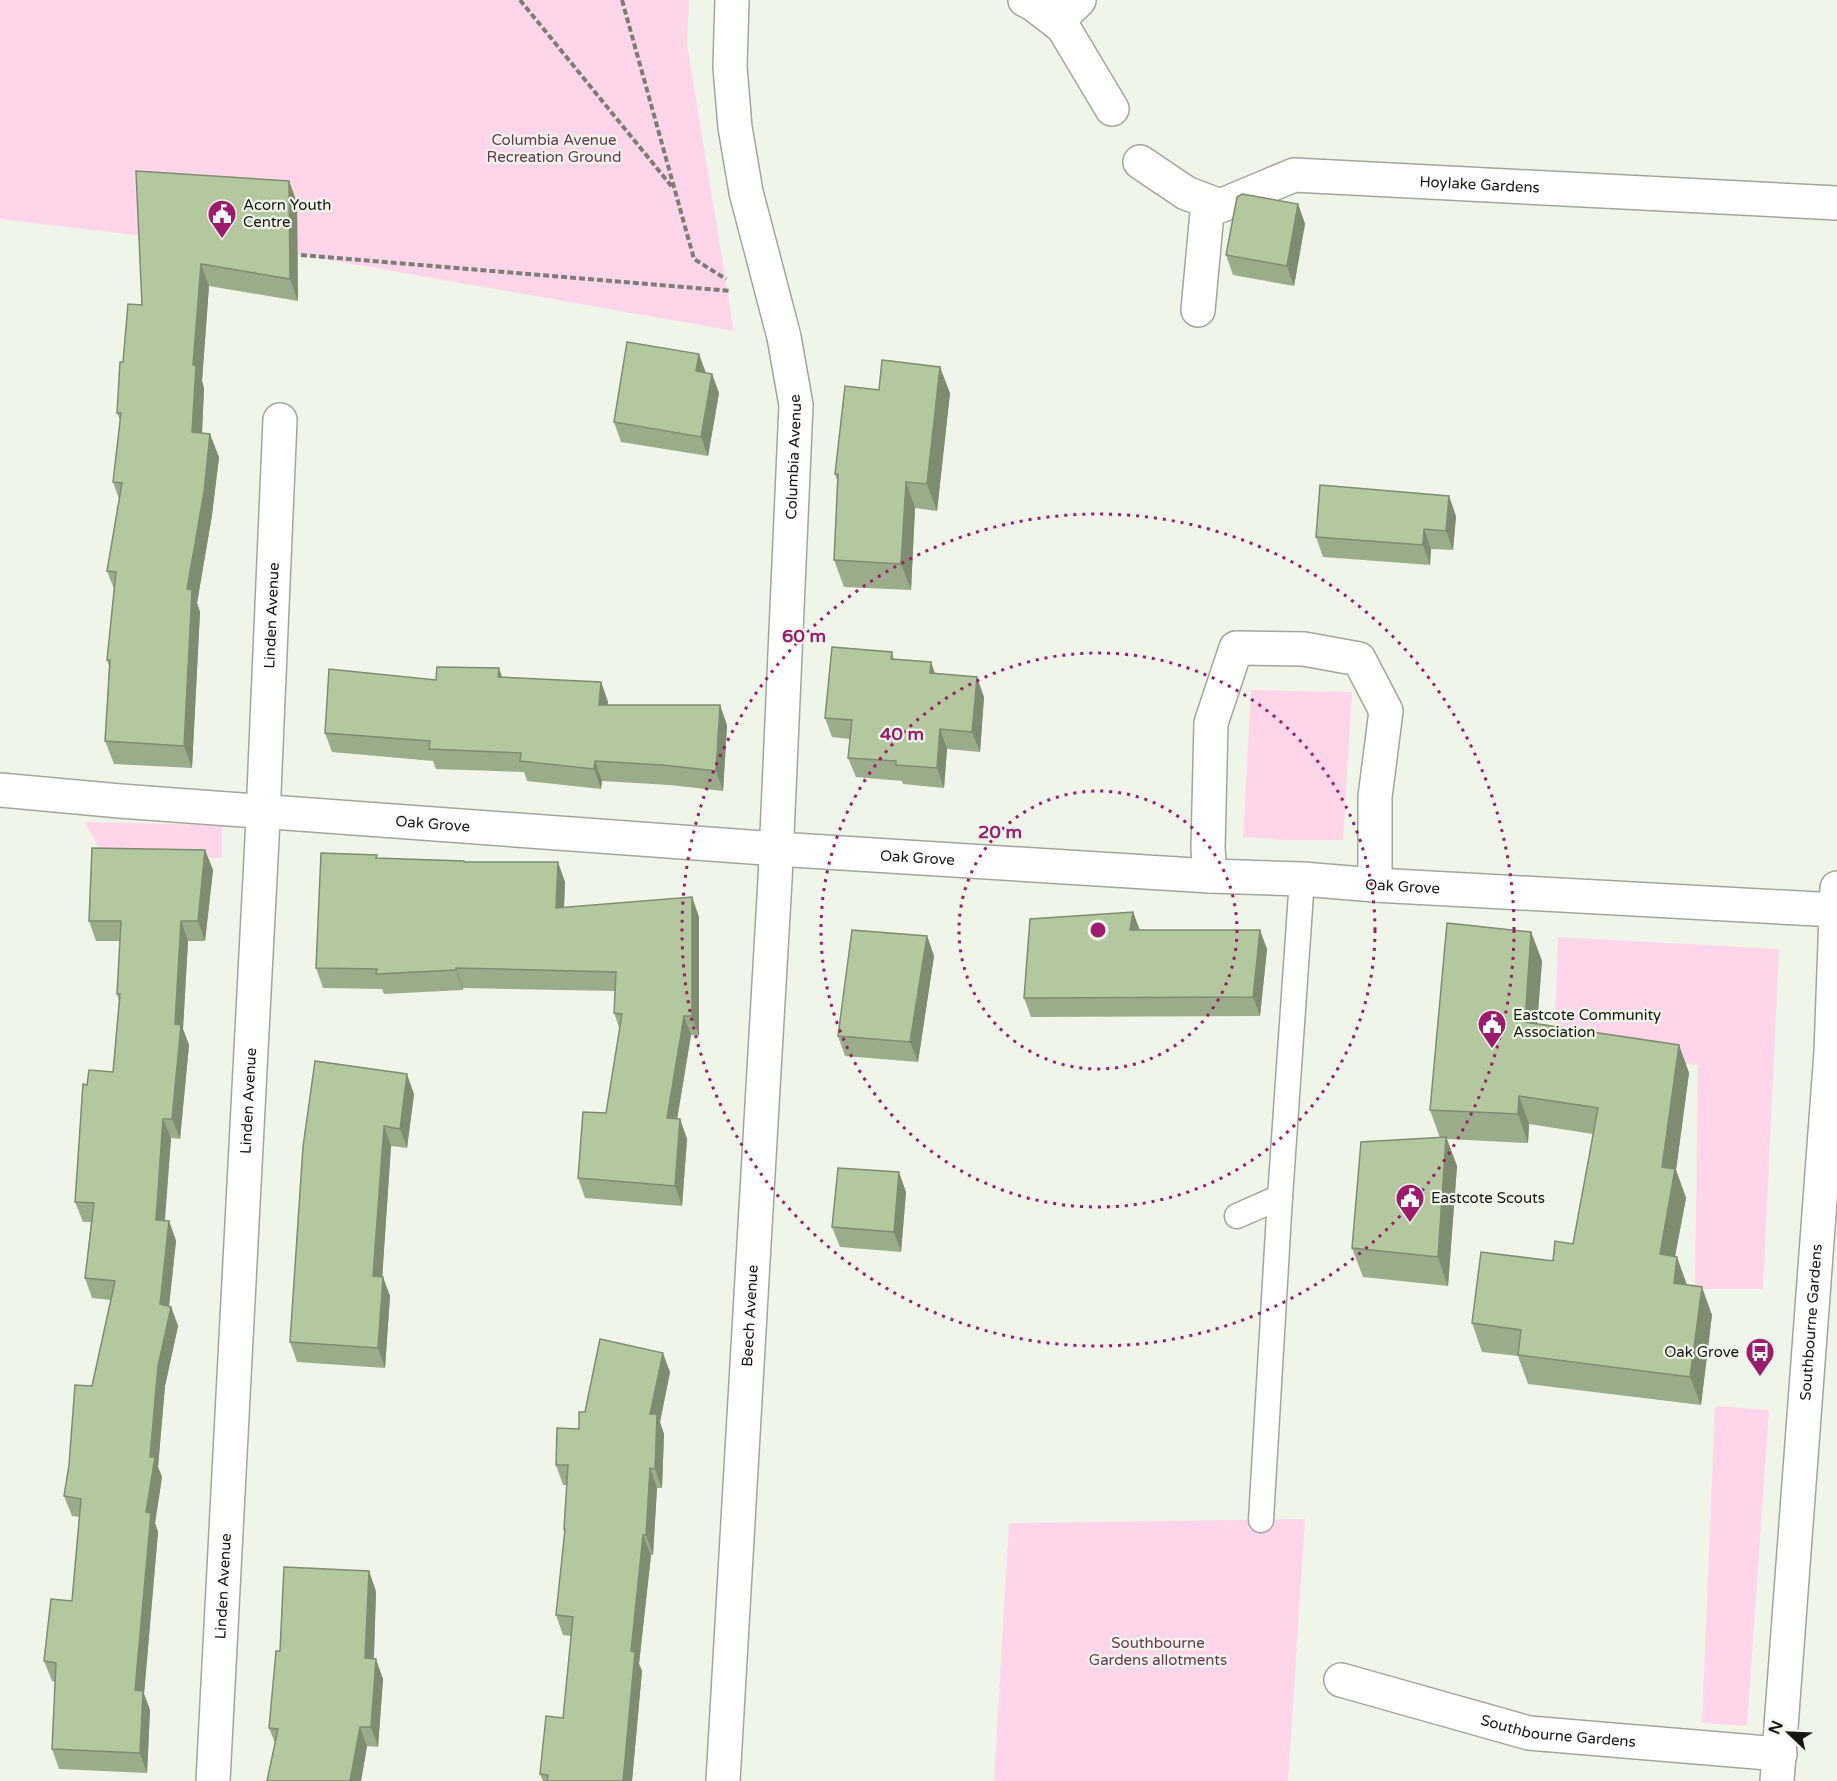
<svg xmlns="http://www.w3.org/2000/svg" width="1837" height="1781" font-family="'Varela Round',sans-serif">
  <rect width="100%" height="100%" fill="#eff6e9"/>
  <g fill="#fed5e9">
    <path d="M0,0H689L687,44L734,331L301,255L0,219Z"/>
    <path d="M1251,690L1352,692L1343,840H1286L1243,837Z"/>
    <path d="M85,822L222,825V858L101,852Z"/>
    <path d="M1558,937L1779,949L1763,1289H1695L1698,1065L1554,1050Z"/>
    <path d="M1715,1406L1769,1410L1747,1726L1702,1723Z"/>
    <path d="M1305,1519L1288,1781H994L1009,1523Z"/>
  </g>
  <g fill="none" stroke-linecap="round" stroke-linejoin="round">
    <g stroke="#a0a79a" stroke-width="27">
      <g id="service">
        <path d="M1237,1216L1280,1197"/>
        <path d="M1261,1520L1280,1197L1302,879"/>
      </g>
    </g>
    <g stroke="#a0a79a" stroke-width="36">
      <g id="minor">
        <path d="M1025,0L1033,4L1063,27L1112,109"/>
        <path d="M1057,22L1079,0"/>
        <path id="s1" d="M1140,162L1186,193L1220,206L1294,175L1837,203"/>
        <path d="M1198,310L1208,202"/>
        <path id="s2" d="M0,790L120,801L777,849L1210,876L1302,879L1375,885L1836,910"/>
        <path d="M1210,876L1208,848L1211,723L1236,648L1304,649L1359,659L1386,711L1375,797V885"/>
        <path id="s3" d="M1341,1680L1529,1733L1780,1754"/>
        <path id="s4" d="M213,1781L262,839L280,420"/>
        <path id="s5" d="M723,1781L775,880L796,405L784,337L746,192L735,127L730,67L732,0"/>
        <path id="s6" d="M1777,1781L1831,1052L1837,888"/>
      </g>
    </g>
    <g stroke="#7a7e75" stroke-width="4" stroke-dasharray="6 3" stroke-linecap="butt">
      <path d="M520,0L673,188"/>
      <path d="M622,0L694,259L726,279"/>
      <path d="M301,255L731,291"/>
    </g>
    <use href="#service" stroke="#fff" stroke-width="24"/>
    <use href="#minor" stroke="#fff" stroke-width="33"/>
  </g>
  <g fill="#9bac8a">
    <path d="M289,181L297,203L298,301L209,286L202,381L204,388L202,433L219,457L212,515L197,603L200,612L192,768L114,764L105,741L109,666L107,660L114,589L107,571L119,499L113,482L120,420L117,413L123,362L142,305Z"/>
    <path d="M1298,204L1305,224L1294,286L1233,275L1226,255Z"/>
    <path d="M706,373L712,374L719,393L708,456L621,442L614,422Z"/>
    <path d="M879,390L950,393L937,511L915,508L911,590L844,587L834,560L838,483L835,474Z"/>
    <path d="M1456,516L1453,550L1431,549L1430,565L1323,557L1316,537Z"/>
    <path d="M892,652L894,659L935,674L984,697L980,752L947,749L944,788L903,784L902,781L856,777L848,758L850,739L832,737L825,718Z"/>
    <path d="M502,678L601,682L608,702V705L727,725L723,791L670,785L602,781L601,789L527,781L524,772L436,769L433,761L332,752L325,733L436,680Z"/>
    <path d="M205,850L213,870L205,941H188L183,1029L189,1045L180,1139L171,1138L165,1221H169L176,1241L169,1306L171,1307L178,1326L165,1386L158,1467L162,1477L155,1523L158,1532L144,1694L150,1710L147,1773L59,1769L52,1749L55,1682L52,1681L44,1661L72,1601L80,1517L72,1516L64,1496L92,1386L111,1300L92,1298L85,1278L91,1222H83L75,1202L87,1085L113,1072L119,1001L117,994L120,941H96L89,921Z"/>
    <path d="M378,858L464,861L465,862L565,882L564,908L692,897L699,917V1036L691,1035L677,1119H680L687,1139L682,1206L585,1198L578,1178L606,1113L620,1030L614,1013L615,991L463,988V990L384,994L382,989L323,988L316,968Z"/>
    <path d="M1133,912L1140,930L1267,949L1260,1016L1031,1017L1024,998Z"/>
    <path d="M1531,932L1542,961L1537,1024L1679,1045L1689,1073L1676,1170L1686,1198L1675,1256L1687,1285L1712,1315L1701,1405L1528,1384L1518,1356L1482,1352L1472,1323L1573,1244L1593,1134L1529,1124L1528,1143L1447,1139L1457,1166L1448,1286L1363,1277L1352,1248L1440,1138L1430,1110Z"/>
    <path d="M927,936L934,956L918,1062L845,1056L838,1036Z"/>
    <path d="M414,1094L407,1148L391,1146L382,1276L390,1296L385,1368L297,1362L290,1342L303,1147Z"/>
    <path d="M906,1192L901,1252L840,1247L832,1227Z"/>
    <path d="M670,1372L660,1422L664,1434L662,1488H657L653,1555H651L639,1664L642,1671L632,1781H543L540,1774L563,1718L571,1636L563,1635L556,1615L565,1533L564,1529L567,1485H563L556,1465L579,1429L585,1412Z"/>
    <path d="M376,1591L374,1659L383,1679L378,1747L367,1746L361,1781H267L275,1743L269,1728L280,1651Z"/>
  </g>
  <g fill="#7e8c70">
    <path d="M289,181L297,203L298,301L290,279Z"/>
    <path d="M1298,204L1305,224L1294,286L1287,266Z"/>
    <path d="M201,264L209,286L202,381L204,388L201,455L192,432L193,365Z"/>
    <path d="M699,354L706,373L696,371Z"/>
    <path d="M940,367L950,393L937,511L927,484Z"/>
    <path d="M712,374L719,393L708,456L701,437Z"/>
    <path d="M210,434L219,457L212,515L197,603L200,612L192,768L184,746L187,589Z"/>
    <path d="M906,482L915,508L911,590L901,564Z"/>
    <path d="M1449,496L1456,516L1453,550L1446,531Z"/>
    <path d="M1424,529L1431,549L1430,565L1423,545Z"/>
    <path d="M931,662L938,682L930,673Z"/>
    <path d="M499,668L506,688L498,677Z"/>
    <path d="M977,677L984,697L980,752L972,732Z"/>
    <path d="M601,682L608,702L606,725L599,705Z"/>
    <path d="M720,705L727,725L723,791L716,771Z"/>
    <path d="M940,729L947,749L944,788L937,768Z"/>
    <path d="M595,761L602,781L601,789L594,769Z"/>
    <path d="M205,850L213,870L205,941L198,921Z"/>
    <path d="M558,862L565,882L563,928L556,908Z"/>
    <path d="M692,897L699,917V1036L692,1016Z"/>
    <path d="M1133,912L1140,932L1130,930Z"/>
    <path d="M181,921L188,941L183,1029L189,1045L180,1139L172,1119L175,1024Z"/>
    <path d="M1260,930L1267,949L1260,1016L1253,997Z"/>
    <path d="M1531,932L1542,961L1535,1050L1525,1022Z"/>
    <path d="M927,936L934,956L918,1062L910,1042Z"/>
    <path d="M456,968L463,988V990L456,970Z"/>
    <path d="M684,1016L691,1035L674,1138L667,1118Z"/>
    <path d="M1679,1045L1689,1073L1676,1170L1686,1198L1670,1283L1660,1254L1662,1167Z"/>
    <path d="M407,1074L414,1094L407,1148L400,1129Z"/>
    <path d="M1519,1096L1529,1124L1528,1143L1518,1114Z"/>
    <path d="M163,1119L171,1138L163,1240L156,1220Z"/>
    <path d="M680,1119L687,1139L682,1206L675,1186Z"/>
    <path d="M384,1126L391,1146L381,1296L373,1276Z"/>
    <path d="M1446,1137L1457,1166L1448,1286L1438,1257Z"/>
    <path d="M899,1172L906,1192L901,1252L894,1232Z"/>
    <path d="M169,1221L176,1241L167,1324L171,1307L178,1326L165,1386L158,1467L162,1477L155,1523L158,1532L144,1694L150,1710L147,1773L140,1753L135,1690L160,1304Z"/>
    <path d="M1677,1257L1687,1285L1674,1283Z"/>
    <path d="M383,1277L390,1296L385,1368L378,1348Z"/>
    <path d="M1702,1287L1712,1315L1701,1405L1690,1377Z"/>
    <path d="M663,1353L670,1372L660,1422L664,1434L662,1488L655,1469L650,1414Z"/>
    <path d="M650,1468L657,1488L653,1555L646,1535Z"/>
    <path d="M643,1535L651,1555L639,1664L642,1671L632,1781H623L631,1651Z"/>
    <path d="M369,1571L376,1591L373,1678L365,1658Z"/>
    <path d="M376,1659L383,1679L378,1747L371,1727Z"/>
    <path d="M360,1727L367,1746L361,1781H350Z"/>
  </g>
  <g fill="#b4c8a0" stroke="#7e8c70" stroke-width="1.5">
    <path d="M136,171L289,181L290,279L201,264L193,365H196L192,432L210,434L204,492L187,589L192,590L184,746L105,741L110,660H107L116,572L107,571L122,483L113,482L121,413H117L120,362H123L128,304L142,305Z"/>
    <path d="M1242,194L1298,204L1287,266L1226,255L1237,197Z"/>
    <path d="M627,342L699,354L696,371L712,374L701,437L614,422Z"/>
    <path d="M882,360L940,367L927,484L906,482L901,564L834,560L838,474H835L845,386L879,390Z"/>
    <path d="M1320,485L1449,496L1446,531L1424,529L1423,545L1316,537Z"/>
    <path d="M832,647L892,652L891,659L931,662L930,673L977,677L972,732L940,729L937,768L896,765V761L848,758L852,720L825,718Z"/>
    <path d="M437,667L499,668L498,677L601,682L599,705H720L716,771L663,765L595,761L594,769L520,761L521,753L429,749L430,741L325,733L329,669L436,680Z"/>
    <path d="M92,848L205,850L198,921H181L175,1024L181,1025L172,1119H163L156,1220L169,1221L160,1304L171,1307L158,1366L150,1457H155L146,1512L151,1513L135,1690L143,1691L140,1753L52,1749L56,1663L44,1661L51,1599L72,1601L81,1499L64,1496L69,1465L75,1385L92,1386L115,1281L85,1278L94,1203L75,1202L83,1084L87,1085L89,1070L113,1072L120,994H117L121,921H89Z"/>
    <path d="M321,853L377,855L376,858L464,861V862H558L556,908L692,897V1016H684L667,1118L680,1119L675,1186L578,1178L583,1112L606,1113L622,1014L614,1013L616,972L456,968V970L376,974L377,969L316,968Z"/>
    <path d="M1133,912L1130,930H1260L1253,997L1024,998L1030,919Z"/>
    <path d="M1447,923L1531,932L1525,1022L1679,1045L1662,1167L1675,1169L1660,1254L1677,1257L1674,1283L1702,1287L1690,1377L1518,1355L1521,1330L1472,1323L1481,1252L1553,1261L1555,1241L1573,1244L1598,1108L1519,1096L1518,1114L1430,1110Z"/>
    <path d="M852,930L927,936L910,1042L838,1036Z"/>
    <path d="M315,1061L407,1074L400,1129L384,1126L373,1276L383,1277L378,1348L290,1342L303,1147Z"/>
    <path d="M1446,1137L1438,1257L1352,1248L1361,1142Z"/>
    <path d="M838,1168L899,1172L894,1232L832,1227Z"/>
    <path d="M600,1339L663,1353L650,1414H657L655,1469L650,1468L646,1535H643L631,1651L635,1652L623,1781H547L548,1775L540,1774L546,1716L563,1718L573,1617L556,1615L565,1529H564L568,1465H556L557,1428L579,1429V1412H585Z"/>
    <path d="M284,1567L369,1571L365,1658L376,1659L371,1727H360L350,1781H267L278,1729L269,1728L276,1651H280Z"/>
  </g>
  <g fill="none" stroke="#9d1a6d" stroke-width="3" stroke-dasharray="3 6">
    <circle cx="1098" cy="930" r="139"/>
    <circle cx="1098" cy="930" r="277"/>
    <circle cx="1098" cy="930" r="416"/>
  </g>
  <defs>
    <g id="civic-pin" transform="scale(1.5)"><path d="M0 17L-7.5 6A9.5 9.5 0 1 1 7.5 6Z" fill="#9d1a6d" stroke="#eff6e9"/><path d="M-.6-6.5H3V-4.5H.6V-3L4-1V1h2V6H-6V1h2V-1L-.6-3ZM-1.2 2.5V6h2.4V2.5Z" fill="#fff"/></g>
    <g id="bus-pin" transform="scale(1.5)"><path d="M0 17L-7.5 6A9.5 9.5 0 1 1 7.5 6Z" fill="#9d1a6d" stroke="#eff6e9"/><path d="M-5-6H5V4H4V6H2V4H-2V6H-4V4H-5ZM-3.5-4V0h7V-4ZM-3.5 1.2v1.5H-2V1.2ZM2 1.2v1.5H3.5V1.2Z" fill="#fff"/></g>
  </defs>
  <g fill-rule="evenodd">
    <use href="#civic-pin" x="222" y="214"/>
    <use href="#civic-pin" x="1492" y="1024"/>
    <use href="#civic-pin" x="1410" y="1198"/>
    <use href="#bus-pin" x="1760" y="1352"/>
  </g>
  <g text-anchor="middle" dominant-baseline="central" stroke-width="4.5" stroke-linejoin="round" paint-order="stroke">
    <g font-size="15" fill="#6c3453" stroke="#eff6e9">
      <text x="554" y="140">Columbia Avenue<tspan x="554" dy="17">Recreation Ground</tspan></text>
      <text x="1158" y="1643">Southbourne<tspan x="1158" dy="17">Gardens allotments</tspan></text>
    </g>
    <g font-size="15" fill="#151712" stroke="#eff6e9">
      <text stroke="none"><textPath href="#s1" startOffset="358">Hoylake Gardens</textPath></text>
      <text stroke="none"><textPath href="#s5" startOffset="1326">Columbia Avenue</textPath></text>
      <text stroke="none"><textPath href="#s4" startOffset="1167">Linden Avenue</textPath></text>
      <text stroke="none"><textPath href="#s2" startOffset="434">Oak Grove</textPath></text>
      <text stroke="none"><textPath href="#s2" startOffset="920">Oak Grove</textPath></text>
      <text stroke="none"><textPath href="#s2" startOffset="1406">Oak Grove</textPath></text>
      <text stroke="none"><textPath href="#s4" startOffset="681">Linden Avenue</textPath></text>
      <text stroke="none"><textPath href="#s5" startOffset="466">Beech Avenue</textPath></text>
      <text stroke="none"><textPath href="#s6" startOffset="460">Southbourne Gardens</textPath></text>
      <text stroke="none"><textPath href="#s4" startOffset="195">Linden Avenue</textPath></text>
      <text stroke="none"><textPath href="#s3" startOffset="224">Southbourne Gardens</textPath></text>
    </g>
    <g font-size="15" fill="#151712" stroke="#eff6e9" text-anchor="start">
      <text x="243" y="205">Acorn Youth<tspan x="243" dy="17">Centre</tspan></text>
      <text x="1513" y="1015">Eastcote Community<tspan x="1513" dy="17">Association</tspan></text>
      <text x="1431" y="1198">Eastcote Scouts</text>
      <text x="1739" y="1352" text-anchor="end">Oak Grove</text>
    </g>
  </g>
  <circle cx="1098" cy="930" r="9" fill="#9d1a6d" stroke="#eff6e9" stroke-width="3"/>
  <g font-size="18" text-anchor="middle" font-weight="bold" fill="#9d1a6d" stroke="#eff6e9" stroke-width="4.5" stroke-linejoin="round" paint-order="stroke">
    <text x="804" y="642">60 m</text>
    <text x="902" y="740">40 m</text>
    <text x="1000" y="838">20 m</text>
  </g>
  <g transform="translate(1789 1733) rotate(293)" stroke="#eff6e9" stroke-width="4.5" paint-order="stroke">
  <path d="M0-4.5L10 22L0 15L-10 22Z" fill="#151712"/>
  <text y="-9" font-size="16" font-weight="bold" text-anchor="middle" fill="#151712">N</text>
  </g>
</svg>
